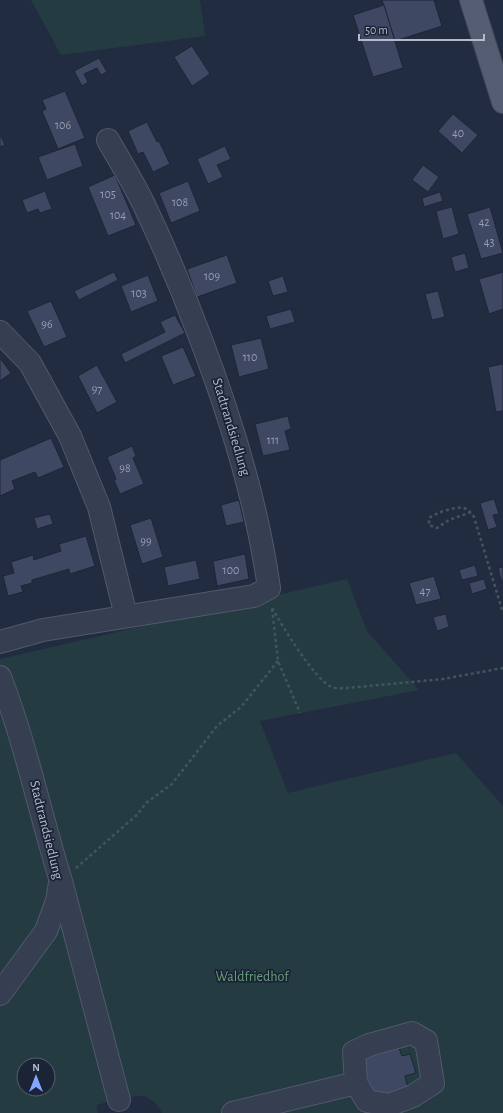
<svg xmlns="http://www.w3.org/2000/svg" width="503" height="1113" font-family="'Alegreya Sans',sans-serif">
  <rect width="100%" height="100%" fill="#222c41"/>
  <g fill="#243b42" fill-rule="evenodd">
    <path d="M31,0H200L205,36L61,55Z"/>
    <path d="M347,579L367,631L419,690L260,721L288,793L456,753L503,806V1113H162C159,1106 151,1098 144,1096C137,1094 105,1103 96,1105L98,1113H0V659ZM24,1065H48V1089H24Z"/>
  </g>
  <g fill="#3e4862" stroke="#1d2538">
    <path d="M382,0H434L442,26L395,41Z"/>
    <path d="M384,5L403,68L373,77L353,15Z"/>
    <path d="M192,46L210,74L192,86L174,57Z"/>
    <path d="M99,58L107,72L101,75L97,68L84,74L88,82L82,86L74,71Z"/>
    <path d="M65,91L85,138L58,149L42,111L46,109L42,100Z"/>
    <path d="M453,114L478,135L462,153L438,131Z"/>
    <path d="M147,122L157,142L159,141L170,164L153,172L143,152L138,154L128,131Z"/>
    <path d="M0,134L5,145L0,147Z"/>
    <path d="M75,144L83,166L47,180L38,157Z"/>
    <path d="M225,146L231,159L217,165L223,177L208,184L197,159Z"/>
    <path d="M423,165L439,177L428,192L412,180Z"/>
    <path d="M115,175L136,225L108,236L88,187Z"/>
    <path d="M188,181L200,211L171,223L159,193Z"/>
    <path d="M45,191L52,209L40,213L38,209L27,213L22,200Z"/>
    <path d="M440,192L443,201L424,207L422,198Z"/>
    <path d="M452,207L459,234L443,239L436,211Z"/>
    <path d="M490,207L503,253L481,259L467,214Z"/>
    <path d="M465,253L469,268L455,272L451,257Z"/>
    <path d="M227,255L237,283L197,297L187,269Z"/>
    <path d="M114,272L118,280L79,300L74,291Z"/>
    <path d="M503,272V309L489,314L479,279Z"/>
    <path d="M148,275L158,301L131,312L121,286Z"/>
    <path d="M283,276L288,292L273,296L268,281Z"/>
    <path d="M438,291L445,317L432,320L425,294Z"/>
    <path d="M51,301L67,337L44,347L27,311Z"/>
    <path d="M291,309L295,322L270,329L266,316Z"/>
    <path d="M175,315L185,333L125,363L121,354L165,332L160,322Z"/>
    <path d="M261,338L269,369L239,377L231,345Z"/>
    <path d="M183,347L196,376L173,385L161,356Z"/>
    <path d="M0,358L11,373L0,381Z"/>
    <path d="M503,364V411L496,412L488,367Z"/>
    <path d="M97,365L117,402L97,413L78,376Z"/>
    <path d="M288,416L291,429L285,431L290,450L263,456L255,424Z"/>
    <path d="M51,438L64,467L38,478L35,472L12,481L15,489L0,496V460Z"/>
    <path d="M132,446L136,456L133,458L144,484L120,494L114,480L116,479L107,457Z"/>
    <path d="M494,499L499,514L493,515L497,527L488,530L480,503Z"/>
    <path d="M239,500L244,522L226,526L221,505Z"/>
    <path d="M50,514L53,524L37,529L34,518Z"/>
    <path d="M151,518L163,557L142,564L130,525Z"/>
    <path d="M86,536L95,566L70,574L69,569L32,580V583L21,586L23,592L8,596L3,576L14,573L11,562L33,555L34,560L61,551L59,544Z"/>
    <path d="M245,554L249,579L217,586L213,561Z"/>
    <path d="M196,560L200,579L168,586L164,567Z"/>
    <path d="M475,565L478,576L462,580L459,570Z"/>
    <path d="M503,567V580H501L498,568Z"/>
    <path d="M434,576L441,599L416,605L409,583Z"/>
    <path d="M484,579L487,589L472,594L469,583Z"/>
    <path d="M446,614L449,627L437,631L433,617Z"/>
    <path d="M398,1045L402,1056L410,1054L416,1073L405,1076L408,1088L373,1098L360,1055Z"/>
  </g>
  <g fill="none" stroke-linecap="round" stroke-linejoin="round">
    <g stroke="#51596b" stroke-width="24">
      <g id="minor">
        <path d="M0,332L30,363L70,436L99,507L126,616"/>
        <path d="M0,642L43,630L254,596L269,588C257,502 231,418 200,337C184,294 166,251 146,209C135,185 121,163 108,140"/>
        <path d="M0,677C26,744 40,814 61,881L119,1100"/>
        <path d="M0,994L46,931L57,901L60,883"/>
        <path d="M412,1033L426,1041L433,1083L413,1096L389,1105L367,1101L356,1083L354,1052L369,1045Z"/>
        <path d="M233,1113L356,1083"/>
      </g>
    </g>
    <g stroke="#40475a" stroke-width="24">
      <path id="major" d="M471,0L503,102"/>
    </g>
    <g stroke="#3f575c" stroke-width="2.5" stroke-dasharray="3 3" stroke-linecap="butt">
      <path d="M471,512L449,520L437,528L429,525V518C436,513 455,506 464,508C469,510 471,513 474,517L503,613"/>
      <path d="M272,608C281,624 316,682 332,687C336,689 343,688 347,688L443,679L503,668"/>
      <path d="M272,609L278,661L300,713"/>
      <path d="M76,868L138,814L146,803L172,784L217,726L241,707L278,661"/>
    </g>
    <use href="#minor" stroke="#363e51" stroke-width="22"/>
    <use href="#major" stroke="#545d71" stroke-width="22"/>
  </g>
  <g text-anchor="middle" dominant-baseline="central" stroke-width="3.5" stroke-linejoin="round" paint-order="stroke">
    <g font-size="12" fill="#969eb1">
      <text x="63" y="125">106</text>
      <text x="458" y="133">40</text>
      <text x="108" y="194">105</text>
      <text x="180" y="202">108</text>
      <text x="118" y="215">104</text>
      <text x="484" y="222">42</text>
      <text x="489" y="242">43</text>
      <text x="212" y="276">109</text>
      <text x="139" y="293">103</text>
      <text x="47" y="324">96</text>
      <text x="250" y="357">110</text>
      <text x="97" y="389">97</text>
      <text x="273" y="440">111</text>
      <text x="125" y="468">98</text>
      <text x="146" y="541">99</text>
      <text x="231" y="570">100</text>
      <text x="425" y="591">47</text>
    </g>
    <g font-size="14" fill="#b3bacb" stroke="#1b2336">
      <text transform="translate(231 427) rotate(73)">Stadtrandsiedlung</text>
      <text transform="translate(46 830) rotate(76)">Stadtrandsiedlung</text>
    </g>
    <g font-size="14" fill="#679f7a" stroke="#1b2336">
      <text x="252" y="977">Waldfriedhof</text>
    </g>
  </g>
  <g transform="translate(36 1077)"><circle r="19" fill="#1b2336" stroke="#585f72"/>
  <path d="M0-3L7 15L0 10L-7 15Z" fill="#84a6ff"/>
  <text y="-6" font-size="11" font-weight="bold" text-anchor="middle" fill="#b3bacb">N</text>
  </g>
  <path d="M359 34v6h125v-6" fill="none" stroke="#b3bacb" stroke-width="2"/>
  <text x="365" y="34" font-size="12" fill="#b3bacb" stroke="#1b2336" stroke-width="3" paint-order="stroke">50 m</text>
</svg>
